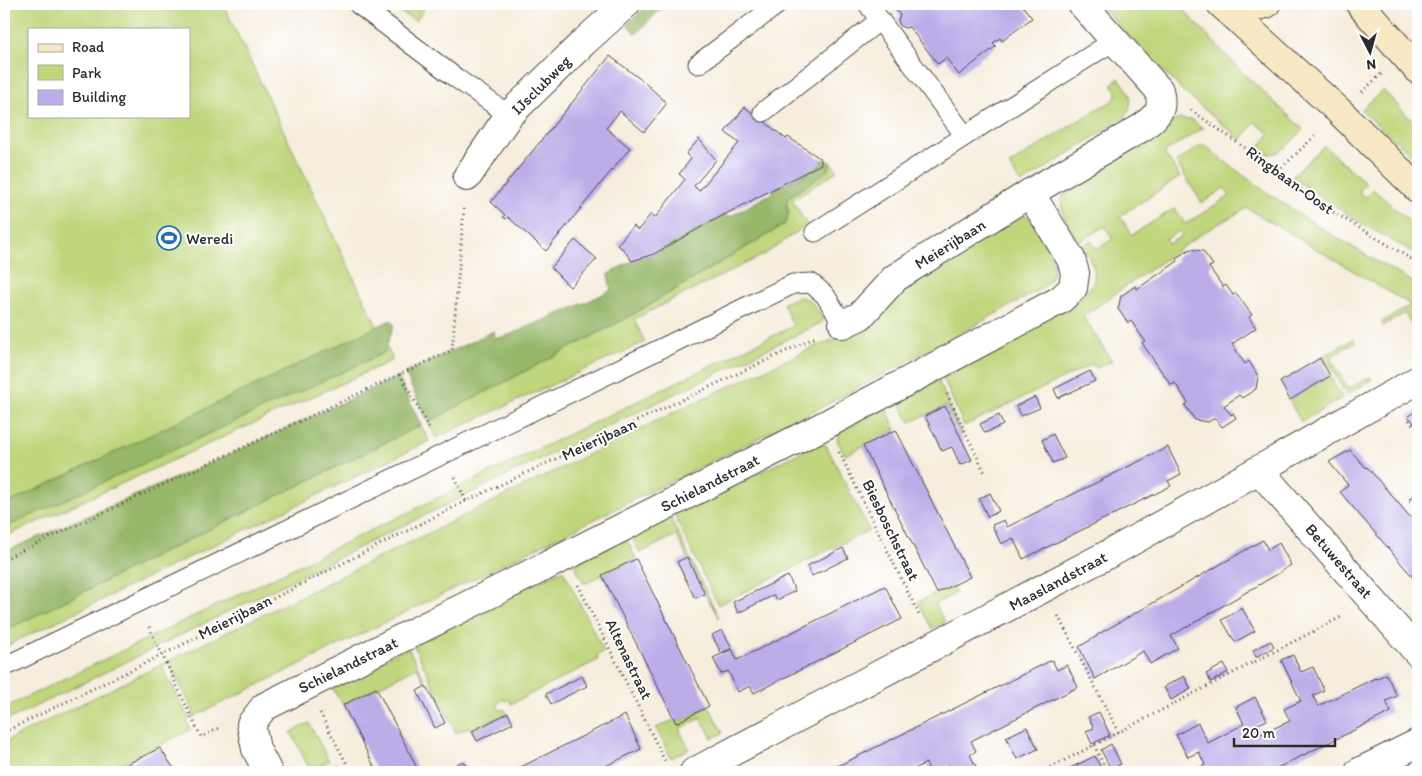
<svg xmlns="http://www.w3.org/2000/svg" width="1422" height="776" font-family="Itim,sans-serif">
  <rect width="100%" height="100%" fill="#fff"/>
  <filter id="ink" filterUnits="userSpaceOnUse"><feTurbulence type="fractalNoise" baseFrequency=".02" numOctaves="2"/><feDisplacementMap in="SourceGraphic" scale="10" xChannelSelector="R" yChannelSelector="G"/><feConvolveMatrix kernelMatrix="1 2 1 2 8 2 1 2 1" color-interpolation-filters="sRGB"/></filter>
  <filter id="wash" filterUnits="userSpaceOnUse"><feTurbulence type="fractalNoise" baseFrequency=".0096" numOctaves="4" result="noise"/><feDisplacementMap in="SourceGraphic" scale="20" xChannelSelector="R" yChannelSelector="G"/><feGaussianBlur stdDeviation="1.12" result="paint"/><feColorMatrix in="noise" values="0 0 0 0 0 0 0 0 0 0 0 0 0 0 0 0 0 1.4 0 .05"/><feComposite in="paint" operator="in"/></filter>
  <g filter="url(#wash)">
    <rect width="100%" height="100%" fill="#f6eddc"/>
    <g fill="#bfd67b" stroke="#758053" fill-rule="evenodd">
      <path d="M4,4H223L393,360L4,537ZM29,29H189V116H29Z"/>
      <path d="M386,4H427L416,21Z"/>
      <path d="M1098,4H1178L1241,71L1303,129C1289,144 1278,161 1256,151L1270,134L1255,122L1241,140L1186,94Z"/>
      <path d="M1119,78C1130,92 1136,102 1124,118L1021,184L1009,165L1097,109C1110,102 1123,100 1112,84Z"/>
      <path d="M1383,90L1418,127V161L1361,110Z"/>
      <path d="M1180,119L1192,120L1203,128L1164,153L1180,177L1120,216L1132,235L1175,208L1185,224L1230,196L1224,188L1202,203L1176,162L1203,144C1271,200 1342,242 1418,285V336L1405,313L1383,326L1382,322L1411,305L1247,208L1204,232L1083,316L1112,361L1096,368L1093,364L964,426L943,378L1082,297C1102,276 1096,269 1082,246L1091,240L1096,249L1113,239L1105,226L1079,242C1067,222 1050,203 1073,183L1174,121ZM1179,231L1182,236L1168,244L1166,239Z"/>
      <path d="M1324,146L1366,183L1359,192L1365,197L1373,189L1418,229V255L1361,223L1291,177Z"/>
      <path d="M831,162L837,171L792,200L807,225L765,254L634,319L645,342L436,438L428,422L627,318L784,225L789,212L786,204L789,197L830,166Z"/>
      <path d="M1022,215H1024L1029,217L1051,254C1057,267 1053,279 1042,288L972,327L822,407L187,720L190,730L105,772H4V742L689,405L814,347L855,331L878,317L899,295L914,282ZM169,662L195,715L189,719L162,666Z"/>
      <path d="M798,297C811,297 817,308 822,318L821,323L378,538L4,722V708L793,326L783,303Z"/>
      <path d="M1353,339L1355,342L1330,357L1348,389L1370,377L1372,380L1346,395L1328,362L1323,365L1320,358Z"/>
      <path d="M1330,376L1342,398L1301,422L1289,400Z"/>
      <path d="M938,380L962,435H961L946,406L910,422L899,402Z"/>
      <path d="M886,408L896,430L845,455L837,440L839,432Z"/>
      <path d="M421,425L429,441L4,647V631Z"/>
      <path d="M819,443L826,445L869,530L718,605L674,515Z"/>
      <path d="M670,517L719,618L705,594L676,535L640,553L631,536Z"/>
      <path d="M626,538L636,559L584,584L574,564Z"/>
      <path d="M563,570L604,652L597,655L598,660L511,704L509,699L505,701L504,699L497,704L500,711L504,709L507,713L472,731L469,727L456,733L413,644Z"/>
      <path d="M952,586L956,593L935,604L945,623L932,629L918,602Z"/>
      <path d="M408,647L425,681H424L417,667L343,705L331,686Z"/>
      <path d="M709,706L723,733L712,738L701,718L679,729L689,749L671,758L656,728L674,720L677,723Z"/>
      <path d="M309,723L329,761L310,770L292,734L290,733Z"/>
      <path d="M336,763L341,772H318Z"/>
    </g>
    <g fill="#97b76b" stroke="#61714b">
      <path d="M648,4H666L636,34L627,25Z"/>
      <path d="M821,159L831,162L828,170L825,173L789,197C782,209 796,216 780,227L627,318L428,422L405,373L494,331L495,338L504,337L587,302L611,290L608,274L632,261L654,254L726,214L729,217L774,192L773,190L821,165Z"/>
      <path d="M391,320L394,325L384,353L4,528V505Z"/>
      <path d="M398,377L421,425L4,631V552L224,457Z"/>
    </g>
    <g id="blocks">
      <g fill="#bcade9">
        <path d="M891,4H1021L1032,18L1002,41L1000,38L993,43L996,46L959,75L946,58L938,64L909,27L905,28L900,26L898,20L900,15Z"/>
        <path d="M610,56L644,82L667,103L644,132L620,111L606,128L630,148L546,251L508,217L506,219L503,217L505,215L491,202Z"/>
        <path d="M745,107L759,119L760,118L786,139L788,137L821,159V164L705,225L654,254L632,261L623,249L617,245L633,226L638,230L651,214L655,218L685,179L679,174L691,159L686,154L699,139L716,160L694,186L699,191L739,143L725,132Z"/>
        <path d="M575,240L597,259L570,287L551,268Z"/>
        <path d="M1190,249L1203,251L1213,265L1209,267L1223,287L1226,285L1233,295L1236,293L1252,315L1249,317L1256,328L1232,344L1245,364L1249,361L1258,376L1256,389L1242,398L1239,395L1224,406L1231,415L1233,413L1236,418L1222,427L1215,418L1208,422L1195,420L1185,405L1188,403L1175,383L1171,385L1142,343L1145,341L1131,321L1128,323L1118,309L1121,296L1135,286L1137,289L1178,261L1176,258Z"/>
        <path d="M1320,358L1330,376L1290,400L1280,382Z"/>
        <path d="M1090,371L1095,381L1058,398L1054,389Z"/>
        <path d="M1035,397L1040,408L1021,416L1016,406Z"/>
        <path d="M945,406L972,460L960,465L952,447L942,451L925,416Z"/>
        <path d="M1418,410V428L1408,416Z"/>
        <path d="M999,415L1003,425L985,433L980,424Z"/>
        <path d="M896,430L970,577L937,593L863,446Z"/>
        <path d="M1053,434L1065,458L1053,463L1042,440Z"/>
        <path d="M1168,447L1181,474L1168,481L1171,486L1023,559L1013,538L1001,544L992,525L1004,520L1007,527Z"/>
        <path d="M1350,450L1366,468L1367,467L1418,526V583L1340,492L1348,485L1329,462Z"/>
        <path d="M1418,492V509L1409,500Z"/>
        <path d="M990,493L999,511L988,517L979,499Z"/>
        <path d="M1263,540L1268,550L1279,543L1291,565L1281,571V572L1171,636L1178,648L1150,664L1143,651L1095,679L1079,647L1097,636V635Z"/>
        <path d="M843,548L848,558L812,576L807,566Z"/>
        <path d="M687,557L705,594L695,598L677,562Z"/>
        <path d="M636,559L709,706L676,723L602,575Z"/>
        <path d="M788,576L795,591L777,600L774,595L738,613L733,602Z"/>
        <path d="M885,586L902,619L754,693L750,686L738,692L728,671L721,674L713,658L732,649L737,660Z"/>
        <path d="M1242,608L1255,631L1235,642L1222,620Z"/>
        <path d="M722,630L732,648L721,653L712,635Z"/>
        <path d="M1271,641L1274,647L1256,657L1253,650Z"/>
        <path d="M1293,655L1301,672L1313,667L1324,690L1313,696L1318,706L1375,678L1376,679L1386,674L1397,696L1386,701L1391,712L1269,772H1189L1205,765L1199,752L1188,757L1176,735L1198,723L1208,743L1244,724L1236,707L1255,697L1267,720L1256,725L1261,734L1290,721L1284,709L1301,701L1281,660Z"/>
        <path d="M1052,660L1057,670L1067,665L1078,687L971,741L976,751L970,755L979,772H953L949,765L935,772H930L926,763L908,772H826Z"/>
        <path d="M1224,664L1228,672L1211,682L1206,674Z"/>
        <path d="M582,676L587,686L551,704L546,694Z"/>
        <path d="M1184,676L1191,689L1171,700L1164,687Z"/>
        <path d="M426,686L445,723L435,728L417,691Z"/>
        <path d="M376,688L395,724L419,772H377L343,705Z"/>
        <path d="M1099,712L1110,735L1092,744L1086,731L1094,728L1088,717Z"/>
        <path d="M508,713L513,723L477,741L472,731Z"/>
        <path d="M625,715L641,749L593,772H511Z"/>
        <path d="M1027,727L1038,749L1017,759L1006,737Z"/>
        <path d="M1111,744L1121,764L1111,769L1101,750Z"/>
        <path d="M160,748L176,772H111Z"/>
        <path d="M1095,756L1103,772H1062Z"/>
        <path d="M463,761L469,772H456L453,766Z"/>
      </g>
    </g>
  </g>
  <g filter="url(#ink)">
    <use href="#blocks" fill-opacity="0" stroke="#494846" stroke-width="1"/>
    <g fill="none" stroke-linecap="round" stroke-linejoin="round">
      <g stroke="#494846" stroke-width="21">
        <g id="lane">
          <path d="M358,4L456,78L509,115"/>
          <path d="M868,4L965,136"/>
          <path d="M698,64L778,4"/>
          <path d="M763,112L880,20"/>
          <path d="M815,232L1115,40"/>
          <path d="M4,667L691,334L793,284L811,283L825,295L843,324"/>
        </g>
      </g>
      <g stroke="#494846" stroke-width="30">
        <g id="street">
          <path d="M467,177L509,115L584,42L626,4"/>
          <path d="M843,324L860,316L895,278L1030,193L1143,127C1158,114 1164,111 1159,90L1082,4"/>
          <path d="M1259,470L1418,653"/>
          <path d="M268,772L256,749L251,724L264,707L564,557L825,425L1060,300L1073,288L1075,273L1071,259L1030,193"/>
          <path d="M694,772L1118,549L1418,380"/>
          <path d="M1359,772L1418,743"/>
        </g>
      </g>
      <g stroke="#494846" stroke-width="30">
        <g id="secondary">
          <path d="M1221,4L1340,112L1418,189"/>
          <path d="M1360,4L1418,70"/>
          <path d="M1230,12L1266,4"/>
        </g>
      </g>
      <g stroke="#494846" stroke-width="3" stroke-dasharray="1 4" stroke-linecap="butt">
        <path d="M1362,92L1381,74"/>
        <path d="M1191,110L1278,171L1320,204L1418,263"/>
        <path d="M1278,171L1317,134"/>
        <path d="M400,374L431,431"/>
        <path d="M947,394L986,475"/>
        <path d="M1409,420L1418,431"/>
        <path d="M839,452L920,617"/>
        <path d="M455,477L466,501"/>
        <path d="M4,559L452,350L464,208"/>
        <path d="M578,585L665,761"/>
        <path d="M1058,616L1119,733"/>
        <path d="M149,627L201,737L221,727"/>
        <path d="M320,713L351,772"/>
        <path d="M4,732L162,655L466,501L816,337"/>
        <path d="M1094,745L1107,772"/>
        <path d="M1042,772L1343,616"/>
      </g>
      <use href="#lane" stroke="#fff" stroke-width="19"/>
      <use href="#street" stroke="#fff" stroke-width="28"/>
      <use href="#secondary" stroke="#f8e8c3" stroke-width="28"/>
    </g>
  </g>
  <defs>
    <g id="stadium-ring" transform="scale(1.25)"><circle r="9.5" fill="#fff" stroke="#1f6fb2" stroke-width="1.5"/><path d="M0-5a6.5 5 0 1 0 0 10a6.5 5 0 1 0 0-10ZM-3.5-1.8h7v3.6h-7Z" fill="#1f6fb2"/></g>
  </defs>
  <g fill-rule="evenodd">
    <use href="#stadium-ring" x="169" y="238"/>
  </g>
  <g text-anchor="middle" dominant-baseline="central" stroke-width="4" stroke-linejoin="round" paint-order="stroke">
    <g font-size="16" fill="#2b2b2b" stroke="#fff">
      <text transform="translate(541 85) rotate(-45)">IJsclubweg</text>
      <text transform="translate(1290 180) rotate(36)">Ringbaan-Oost</text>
      <text transform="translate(950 244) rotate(-32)">Meierijbaan</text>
      <text transform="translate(599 439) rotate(-25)">Meierijbaan</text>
      <text transform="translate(710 483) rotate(-27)">Schielandstraat</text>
      <text transform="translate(891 530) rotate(64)">Biesboschstraat</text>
      <text transform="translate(1339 561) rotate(49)">Betuwestraat</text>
      <text transform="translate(1058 581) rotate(-28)">Maaslandstraat</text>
      <text transform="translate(235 617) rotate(-27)">Meierijbaan</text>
      <text transform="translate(629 659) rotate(64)">Altenastraat</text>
      <text transform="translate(348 665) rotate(-26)">Schielandstraat</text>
    </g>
    <g font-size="16" fill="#2b2b2b" stroke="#fff" text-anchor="start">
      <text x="186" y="238">Weredi</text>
    </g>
  </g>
  <rect width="1422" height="776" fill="none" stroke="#fff" stroke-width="20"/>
  <rect x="28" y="28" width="162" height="90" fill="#ffffff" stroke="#aaaaaa"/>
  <rect x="38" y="44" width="25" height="8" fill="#f8e8c3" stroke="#aaaaaa"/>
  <text x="72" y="52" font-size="15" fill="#2b2b2b">Road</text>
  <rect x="38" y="65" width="25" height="15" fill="#bfd67b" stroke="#aaaaaa"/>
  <text x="72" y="78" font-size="15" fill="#2b2b2b">Park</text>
  <rect x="38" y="90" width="25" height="15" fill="#bcade9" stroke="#aaaaaa"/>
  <text x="72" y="102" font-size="15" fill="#2b2b2b">Building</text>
  <g transform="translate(1370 52) rotate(174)" stroke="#ffffff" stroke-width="4" paint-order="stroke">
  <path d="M0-4L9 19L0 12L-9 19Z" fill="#2b2b2b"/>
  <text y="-8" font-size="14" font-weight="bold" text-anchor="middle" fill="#2b2b2b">N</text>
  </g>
  <path d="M1234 738v8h101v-8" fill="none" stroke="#2b2b2b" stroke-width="2.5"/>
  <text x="1242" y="738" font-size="15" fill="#2b2b2b" stroke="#ffffff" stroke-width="4" paint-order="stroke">20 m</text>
</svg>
